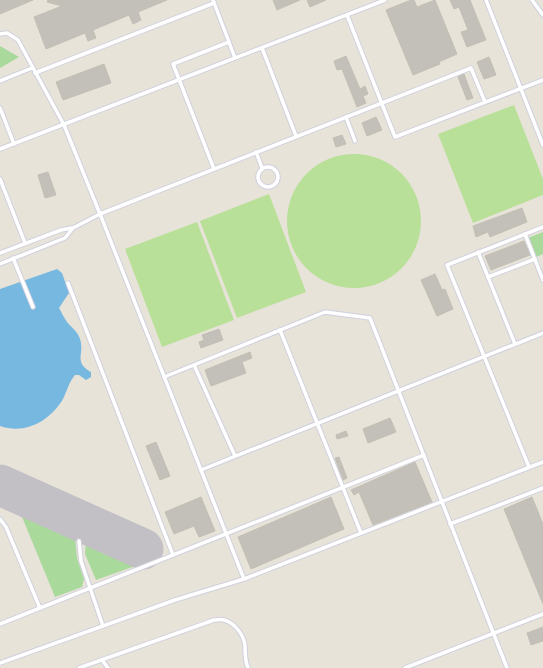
<svg xmlns="http://www.w3.org/2000/svg" width="543" height="668" font-family="Barlow,sans-serif">
  <rect width="100%" height="100%" fill="#e8e3d9"/>
  <g fill="#a9d99b">
    <path d="M0,46L19,57L0,68Z"/>
    <path d="M543,232V254L536,257L528,238Z"/>
    <path d="M20,512L75,537L77,558L84,579L82,587L55,597Z"/>
    <path d="M86,539L138,565L96,580L85,554Z"/>
  </g>
  <g fill="#b9e098">
    <path d="M514,105L543,179V195L473,223L438,134Z"/>
    <circle cx="354" cy="221" r="67"/>
    <path d="M269,194L306,292L237,318L200,221Z"/>
    <path d="M197,222L234,320L162,347L125,249Z"/>
  </g>
  <path fill="#77b8e0" d="M57,269L62,273L69,293L59,308C62,313 64,318 67,322C71,327 78,332 80,339C85,354 73,362 91,372V377L86,380L79,375H75C69,382 67,391 63,399C50,421 25,435 0,426V289Z"/>
  <g fill="none" stroke-linecap="round" stroke-linejoin="round">
    <path stroke="#c2c0c4" stroke-width="41" d="M0,485L143,549"/>
  </g>
  <g fill="#c3c0b9" stroke="#c3bfb4">
    <path d="M0,0H33L0,14Z"/>
    <path d="M48,0H167L138,12L141,20L133,24L129,15L93,30L96,38L88,41L85,33L46,49L34,17L62,6L47,2Z"/>
    <path d="M273,0H300L277,10Z"/>
    <path d="M307,0H326L310,7Z"/>
    <path d="M411,0H414L417,7L435,0L457,54L439,62L440,64L413,75L386,10Z"/>
    <path d="M450,0H470L486,40L467,47L461,32L468,30L459,7L454,9Z"/>
    <path d="M346,56L360,89L365,86L368,94L363,96L366,103L357,107L342,69L337,70L334,61Z"/>
    <path d="M489,57L496,75L484,79L477,62Z"/>
    <path d="M104,64L111,83L63,100L56,82Z"/>
    <path d="M464,74L473,98L467,100L458,77Z"/>
    <path d="M376,117L382,130L367,136L362,123Z"/>
    <path d="M342,135L346,144L336,147L333,138Z"/>
    <path d="M48,172L56,195L45,198L38,175Z"/>
    <path d="M522,208L527,222L490,237L488,232L476,237L473,226Z"/>
    <path d="M524,241L530,255L491,270L485,256Z"/>
    <path d="M435,274L442,290L445,289L453,309L437,316L421,280Z"/>
    <path d="M219,329L223,340L201,348L199,342L204,340L202,335Z"/>
    <path d="M250,352L252,358L242,362L246,373L211,386L205,370Z"/>
    <path d="M390,418L396,432L368,443L363,429Z"/>
    <path d="M346,431L348,436L337,439L336,435Z"/>
    <path d="M156,442L170,476L160,480L146,446Z"/>
    <path d="M339,457L347,478L343,480L335,458Z"/>
    <path d="M415,462L432,502L373,525L359,492L354,495L351,490Z"/>
    <path d="M201,497L215,531L199,537L194,526L174,534L165,512Z"/>
    <path d="M331,497L344,529L251,569L238,537Z"/>
    <path d="M532,497L543,524V604L504,509Z"/>
    <path d="M543,627V641L531,645L527,633Z"/>
  </g>
  <g fill="none" stroke-linecap="round" stroke-linejoin="round">
    <g stroke="#cfd0de" stroke-width="5.5">
      <g id="lane">
        <path d="M213,0L235,58"/>
        <path d="M486,0L543,145"/>
        <path d="M532,0L543,15"/>
        <path d="M347,15L395,137L543,80"/>
        <path d="M0,34L7,33L18,40L64,125L100,214L244,579"/>
        <path d="M262,48L296,136"/>
        <path d="M35,73L214,3"/>
        <path d="M0,81L32,68"/>
        <path d="M0,108L14,144"/>
        <path d="M346,117L355,141"/>
        <path d="M0,149L385,0"/>
        <path d="M256,152L262,168"/>
        <circle cx="268" cy="177" r="10"/>
        <path d="M214,169L173,64L229,42"/>
        <path d="M0,179L25,243"/>
        <path d="M525,234L543,280"/>
        <path d="M478,252L515,344"/>
        <path d="M0,253L61,230L72,228"/>
        <path d="M13,258L33,307"/>
        <path d="M0,264L65,238L73,228L100,214L471,68L485,102"/>
        <path d="M488,277L535,259"/>
        <path d="M68,283L173,555"/>
        <path d="M280,330L361,533"/>
        <path d="M194,365L235,456"/>
        <path d="M164,377L325,312L370,318L507,668"/>
        <path d="M529,467L447,265L543,227"/>
        <path d="M201,470L543,333"/>
        <path d="M0,519L6,527L40,608"/>
        <path d="M450,524L543,488"/>
        <path d="M79,541L81,561L103,626"/>
        <path d="M0,624L424,455"/>
        <path d="M102,660L108,668"/>
        <path d="M0,663L175,600L244,579L543,462"/>
        <path d="M79,668L214,620C217,620 221,619 224,620C235,623 244,635 245,646C245,654 245,661 248,668"/>
        <path d="M405,668L543,614"/>
      </g>
    </g>
    <use href="#lane" stroke="#fff" stroke-width="3.5"/>
  </g>
</svg>
